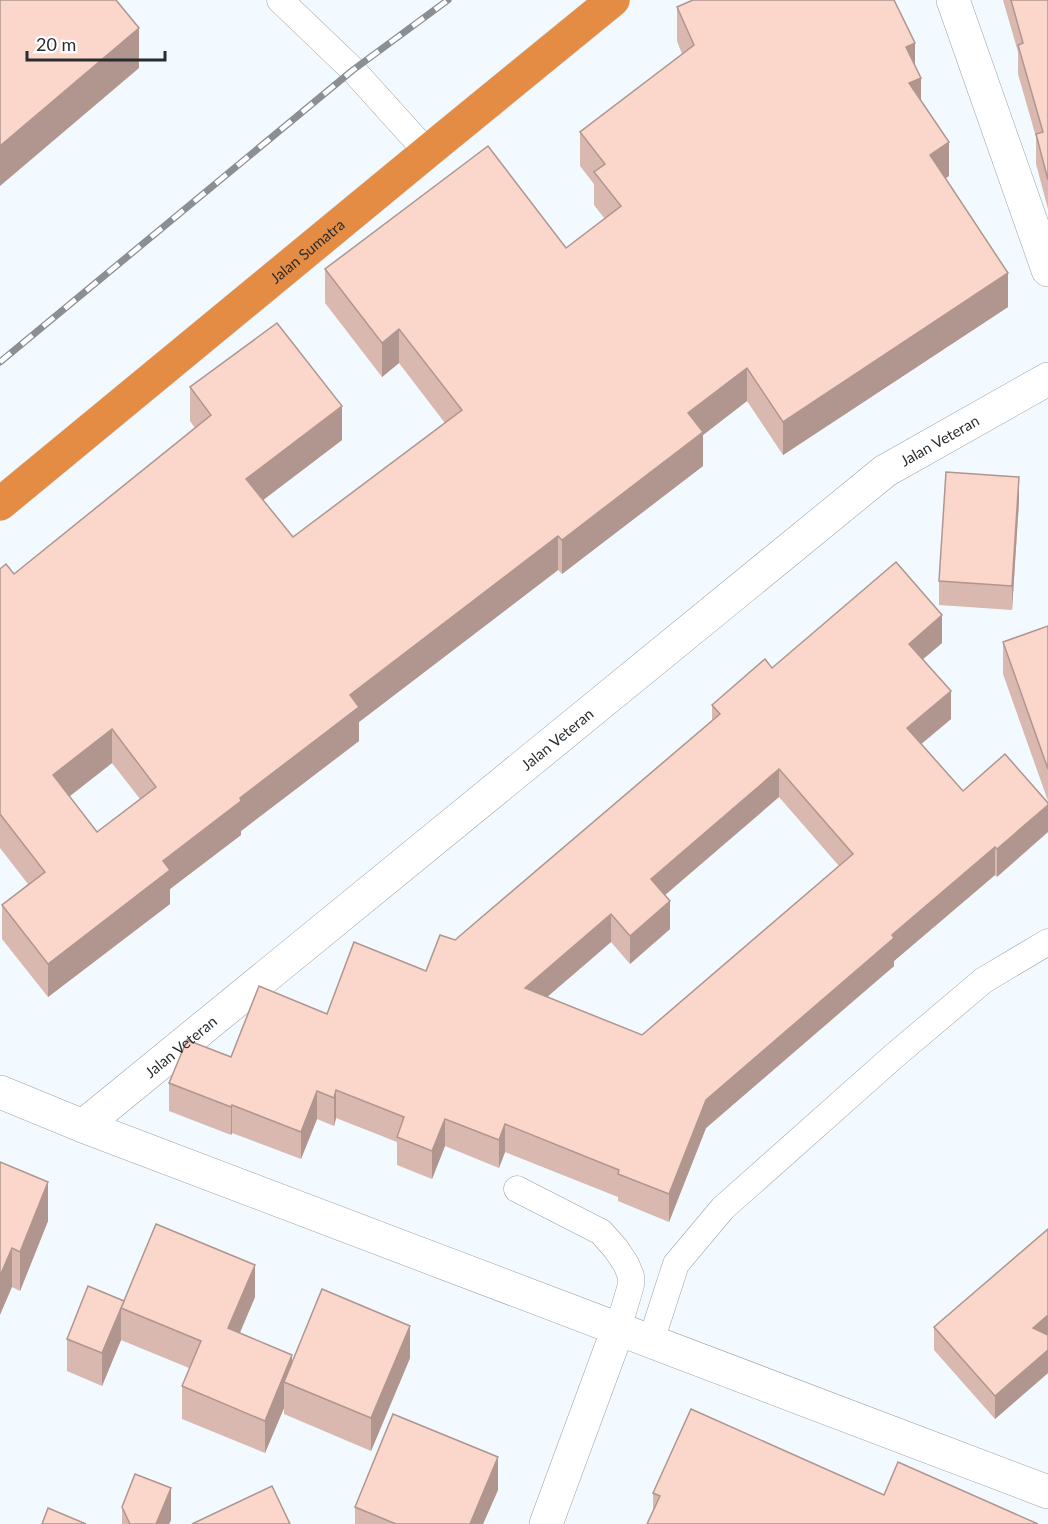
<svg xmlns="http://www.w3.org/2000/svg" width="1048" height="1524" font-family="Lato,sans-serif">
  <rect width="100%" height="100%" fill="#f2f9ff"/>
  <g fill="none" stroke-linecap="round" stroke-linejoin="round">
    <g stroke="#9aa2a8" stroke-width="27">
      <g id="lane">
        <path d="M280,0L353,70L427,152"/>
        <path d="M517,1189L601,1232L616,1249L626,1264L631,1276V1285L618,1329"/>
        <path d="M651,1341L676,1264L723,1208L894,1056L984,980L1048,942"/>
      </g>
    </g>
    <g stroke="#9aa2a8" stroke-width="34">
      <g id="street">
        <path d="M953,0L1048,270"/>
        <path d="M0,1092L83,1126L1048,1492"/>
        <path id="s1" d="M83,1126L885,471L1048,379"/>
        <path d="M546,1524L618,1329"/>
      </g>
    </g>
    <g stroke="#d4d5d6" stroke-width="34">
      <g id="highway">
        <path id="s2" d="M0,504L427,152L613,0"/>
      </g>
    </g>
    <use href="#lane" stroke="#fff" stroke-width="26"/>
    <use href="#street" stroke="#fff" stroke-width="33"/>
    <use href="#highway" stroke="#e48b44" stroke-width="33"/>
    <g stroke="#8a8f94" stroke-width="7">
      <path id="rail" d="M0,362L353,70L448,0"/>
    </g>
    <use href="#rail" stroke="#fff" stroke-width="4.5" stroke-dasharray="14" stroke-linecap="butt"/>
  </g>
  <g fill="#d8b8af" fill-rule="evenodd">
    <path d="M1003,0H1048V209L1036,164V137L1018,74V52Z"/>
    <path d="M677,7L915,65L921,101L949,176L945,178L1008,307L783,455L747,401L703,435V466L562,574L558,570L359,722V741L241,831V835L170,889V904L48,997L2,939V905L28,884L0,848V569L14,574L195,428L190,421V387L342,440L263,500L293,537L445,423L399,363L382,377L325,303V269L566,248L605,219L594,205V184L580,166V132L682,54L677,41ZM112,763L140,799L97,832L69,797Z"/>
    <path d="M1019,501L1012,610L939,605V581Z"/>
    <path d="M1048,626V801L1003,674V642Z"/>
    <path d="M942,643L923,659L951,719L921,744L963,791L1005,754L997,877L995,875L894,961V966L706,1128L669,1222L618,1201V1197L505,1152L499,1168L445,1146L432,1179L397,1165V1142L336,1118L334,1126L317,1119L301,1159L232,1133L231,1135L169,1111V1083L231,1057L327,1014L426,971L455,940L712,720V705L772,668ZM779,797L839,866L642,1035L547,997L611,942L630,964L670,929L665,895Z"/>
    <path d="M0,1162L48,1221L20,1291L12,1287Z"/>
    <path d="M1048,1229V1373L995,1419L934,1350V1327Z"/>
    <path d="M255,1297L240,1333L292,1361L410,1358L371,1451L284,1414V1408L265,1453L182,1419V1386L189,1368L121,1340L102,1386L67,1371V1339L124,1301Z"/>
    <path d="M498,1490L483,1524H355V1507Z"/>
    <path d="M653,1493L884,1495L653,1512Z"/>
    <path d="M122,1507L171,1520L169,1524H122Z"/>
  </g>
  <g fill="#b0968e">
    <path d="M139,28V68L0,186V146Z"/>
    <path d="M915,43V76L906,47Z"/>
    <path d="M921,78V112L909,83Z"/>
    <path d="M949,142V176L930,189V155Z"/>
    <path d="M1008,273V307L783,455V422Z"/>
    <path d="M399,329V363L382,377V343Z"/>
    <path d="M747,368V401L703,435V466L562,574V540L688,413Z"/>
    <path d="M342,406V440L246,513V479Z"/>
    <path d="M1019,477V501L1012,610V586Z"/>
    <path d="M558,536V570L359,722V741L241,831V835L170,889V904L48,997V964L163,861L240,798L350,695Z"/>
    <path d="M942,615V643L909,671V644Z"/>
    <path d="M951,691V719L907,756V728Z"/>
    <path d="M112,729V763L53,809V775Z"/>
    <path d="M779,769V797L651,907V879Z"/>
    <path d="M1048,805V832L997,877V849Z"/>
    <path d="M995,847V875L894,961V966L706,1128L669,1222V1194L706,1100L892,935Z"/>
    <path d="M670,901V929L630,964V936Z"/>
    <path d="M611,914V942L525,1016V988Z"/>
    <path d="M336,1090V1118L334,1126V1098Z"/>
    <path d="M317,1091V1119L301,1159V1132Z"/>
    <path d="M232,1105V1133L231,1135V1107Z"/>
    <path d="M445,1119V1146L432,1179V1151Z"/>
    <path d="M505,1124V1152L499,1168V1140Z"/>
    <path d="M48,1182V1221L20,1291V1252Z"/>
    <path d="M12,1248V1287L0,1315V1276Z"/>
    <path d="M255,1265V1297L228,1360V1328Z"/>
    <path d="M121,1308V1340L102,1386V1353Z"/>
    <path d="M1048,1315V1339L1033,1328Z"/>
    <path d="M410,1326V1358L371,1451V1418Z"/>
    <path d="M1048,1350V1373L995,1419V1396Z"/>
    <path d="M292,1355V1385L284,1382V1408L265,1453V1421Z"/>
    <path d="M498,1457V1490L483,1524H470Z"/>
    <path d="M171,1488V1520L169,1524H156Z"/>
  </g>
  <g fill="#fbd6cb" stroke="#b0968e" stroke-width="1.5" fill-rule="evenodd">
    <path d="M0,0H116L139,28L0,146Z"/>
    <path d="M693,0H894L915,43L906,47L921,78L909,83L949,142L930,155L1008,273L783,422L747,368L688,413L703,432L562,540L558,536L350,695L359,707L240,798L241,801L163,861L170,870L48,964L2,905L45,872L0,814V569L6,564L14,574L211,415L190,387L277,323L342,406L246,479L293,537L462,410L399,329L382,343L325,269L488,146L566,248L621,206L594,172L605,164L580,132L694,45L677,7ZM112,729L156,787L97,832L53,775Z"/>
    <path d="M1011,0H1048V180L1036,134L1043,132L1018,45L1023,43Z"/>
    <path d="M946,472L1019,477L1012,586L939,581Z"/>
    <path d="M896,562L942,615L909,644L951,691L907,728L963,791L1005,754L1048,803V805L997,849L995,847L892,935L894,938L706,1100L669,1194L618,1174L619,1170L505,1124L499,1140L445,1119L432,1151L397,1137L404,1117L336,1090L334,1098L317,1091L301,1132L232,1105L231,1107L169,1083L187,1040L231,1057L259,986L327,1014L354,942L426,971L440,935L455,940L720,714L712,705L765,659L772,668ZM779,769L853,854L642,1035L525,988L611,914L630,936L670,901L651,879Z"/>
    <path d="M1048,626V769L1003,642Z"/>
    <path d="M0,1162L48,1182L20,1252L12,1248L0,1276Z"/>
    <path d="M156,1224L255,1265L228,1328L292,1355L265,1421L182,1386L201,1341L121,1308Z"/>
    <path d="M1048,1229V1315L1033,1328L1048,1335V1350L995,1396L934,1327Z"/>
    <path d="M88,1286L124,1301L102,1353L67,1339Z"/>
    <path d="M322,1289L410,1326L371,1418L284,1382Z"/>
    <path d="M691,1409L884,1495L898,1462L1038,1524H647L660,1496L653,1493Z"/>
    <path d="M393,1414L498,1457L470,1524H396L355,1507Z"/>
    <path d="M135,1474L171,1488L156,1524H130L122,1507Z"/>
    <path d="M272,1486L290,1524H192Z"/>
    <path d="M48,1508L86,1524H42Z"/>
  </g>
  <g text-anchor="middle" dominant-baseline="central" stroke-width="5" stroke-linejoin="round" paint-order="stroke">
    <g font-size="15" fill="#2a2d30" stroke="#fff">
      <text stroke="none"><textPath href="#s2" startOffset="398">Jalan Sumatra</textPath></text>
      <text stroke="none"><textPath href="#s1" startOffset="1098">Jalan Veteran</textPath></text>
      <text stroke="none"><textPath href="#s1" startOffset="612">Jalan Veteran</textPath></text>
      <text stroke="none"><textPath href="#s1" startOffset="126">Jalan Veteran</textPath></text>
    </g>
  </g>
  <path d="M27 51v9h138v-9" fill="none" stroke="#2a2d30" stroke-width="3"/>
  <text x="36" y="51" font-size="18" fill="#2a2d30" stroke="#ffffff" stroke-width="4.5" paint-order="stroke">20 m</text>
</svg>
